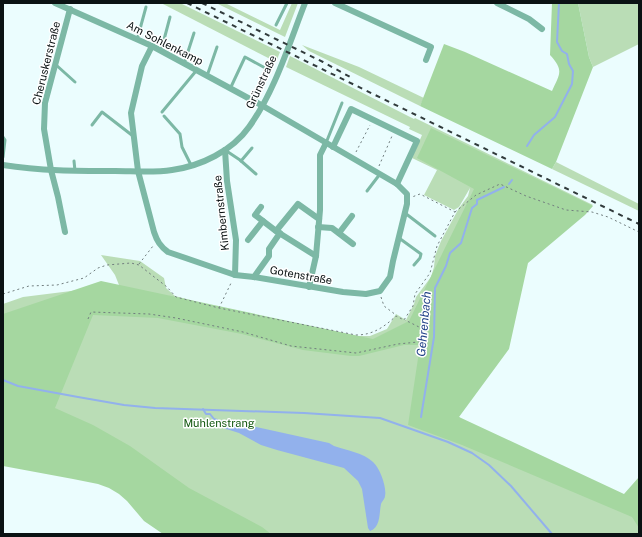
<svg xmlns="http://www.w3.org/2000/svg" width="642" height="537" font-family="'Public Sans',sans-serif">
  <rect width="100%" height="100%" fill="#ebfdfe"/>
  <g fill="#baddb6">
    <path d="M161,3H180L280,52L276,62Z"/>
    <path d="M216,3H225L280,30L292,3H298L285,37Z"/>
    <path d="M578,3H639V44L593,67L589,57Z"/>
    <path d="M302,45L359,67L424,98L420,106L309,51Z"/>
    <path d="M290,56L414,119L415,118L593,205L532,251L458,415L464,424L625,496L639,480V534H189L125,486L3,458V304L23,297L119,285L115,275L101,255L140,261L164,278L166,288L175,296L240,313L347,336H370L387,329L396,314L406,320L414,304L416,297L431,277L434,267L435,256L441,241L459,208L468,196L470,188L459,207L454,210L424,195L437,170L412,158L422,135L409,129L410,127L286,67Z"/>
    <path d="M556,162L639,204V211L552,169Z"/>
  </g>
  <g fill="#a5d7a0">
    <path d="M552,3H578L589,57L593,67L556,162L552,169L420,106L444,44L465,52L552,91C560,74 564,70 550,55Z"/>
    <path d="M431,128L593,206L585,215L528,263L509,349L459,417L624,494L639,477V528L632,517L462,445L408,425L420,345H404L359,356H351L303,350L242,334L158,318L93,315L55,408L93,425L130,446L189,488L262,527L271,534H263L262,533L261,534H163L144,521L127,501L119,494L109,488L98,484L73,479L3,466V314L101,281L373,339L409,321L474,189L417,158Z"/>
  </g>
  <path fill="#92b1ec" d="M217,420H224L329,443L334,446C346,450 364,453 373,462C380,468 387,488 385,496C385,499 382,501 381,504C379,513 381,527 370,531L368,528L362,489L358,481L344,468L277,450L261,445L239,433L220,427Z"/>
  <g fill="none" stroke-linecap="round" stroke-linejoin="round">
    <g stroke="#92b1ec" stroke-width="2">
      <path d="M527,146L534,135L555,117L572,84L573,71L569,64L567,54L562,51L557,42L559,3"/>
      <path d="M509,184L512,180"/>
      <path d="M3,380L18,386L78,397L124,405L155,408L304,413L380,418L448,442L472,453L489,465L511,486L552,534"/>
      <path d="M203,409L206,414H210L214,419L217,420"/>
      <path d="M421,417L434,337L435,288L446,266L450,253L461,243L472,208L477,204V200L504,187"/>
    </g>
    <g stroke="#717d7e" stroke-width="1" stroke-dasharray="2 3" stroke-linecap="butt">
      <path d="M356,152L370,125"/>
      <path d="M379,166L392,136"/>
      <path d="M455,212L476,195L500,184L526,196L566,210L592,212L608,217L639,232"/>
      <path d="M139,264L153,246"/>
      <path d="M3,294L29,286L57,285L84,278L98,268L107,265L131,263L139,265L167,287L176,297L219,308L356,335C373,335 384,327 396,316L404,320L413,306L415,294L430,273L437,246L455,212L420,194L412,197"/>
      <path d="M381,297L384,306L396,315"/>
      <path d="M219,308L232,281"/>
      <path d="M88,319L91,312L149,314L176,318L243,332L291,346L356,353L398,344L418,342L421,341L423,329L405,320"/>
    </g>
    <g stroke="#7cb8a5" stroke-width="3">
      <path d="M276,25L287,3"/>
      <path d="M137,40L146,7"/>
      <path d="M161,51L170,17"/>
      <path d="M55,64L75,82"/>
      <path d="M184,64L194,33"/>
      <path d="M207,76L217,47"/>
      <path d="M230,89L245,57L267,69"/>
      <path d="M162,112L196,71"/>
      <path d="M164,116L180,134L182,147L191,165"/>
      <path d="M92,125L102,112L133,136"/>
      <path d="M3,137L5,140L3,157"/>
      <path d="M326,143L342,103"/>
      <path d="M225,150L240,160L256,174"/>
      <path d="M74,161L75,171"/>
      <path d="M241,161L252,148"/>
      <path d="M367,191L380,174"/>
      <path d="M405,213L435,236"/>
      <path d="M399,238L421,254L420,258L414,265"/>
    </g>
    <g stroke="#7cb8a5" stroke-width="6">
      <path d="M55,3L152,46L263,106L397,184L407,194V204L393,261L390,277L380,291L366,294L343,292L254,277L235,275L168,252C160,246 157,241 154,232L138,171L131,113L142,66L152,46"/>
      <path d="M335,3L431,47L426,60"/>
      <path d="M497,3L529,19L542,29"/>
      <path d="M333,147L351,109L417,141L397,184"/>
      <path d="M225,150L227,181L236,240L235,275"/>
      <path d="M3,165C40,171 77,171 115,171C133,171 153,173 172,170C201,166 232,151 249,127C275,91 289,44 305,3"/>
      <path d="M261,207L255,215L276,231L316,256"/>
      <path d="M318,227L332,228L353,244"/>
      <path d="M276,231L298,204L319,219"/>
      <path d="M65,232L58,197L51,170L44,129L45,103L70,9"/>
      <path d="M339,233L352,216"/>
      <path d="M248,240L263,221"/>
      <path d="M254,277L269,256V249L280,233"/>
      <path d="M309,287L316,256L320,210V155L326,143"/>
    </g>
    <g stroke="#313b3c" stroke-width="2" stroke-dasharray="5 5" stroke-linecap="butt">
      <path d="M187,3L639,224"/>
      <path d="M202,3L323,62L352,78"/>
    </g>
  </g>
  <g text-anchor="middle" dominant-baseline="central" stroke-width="3" stroke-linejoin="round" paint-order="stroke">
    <g font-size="11" fill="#0a1213" stroke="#fff">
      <text transform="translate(165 43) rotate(27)">Am Sohlenkamp</text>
      <text transform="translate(46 63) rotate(-76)">Cheruskerstraße</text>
      <text transform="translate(261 82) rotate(-65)">Grünstraße</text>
      <text transform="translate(221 213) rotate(-96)">Kimbernstraße</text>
      <text transform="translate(301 275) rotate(10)">Gotenstraße</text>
    </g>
    <g font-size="11" fill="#12570e" stroke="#fff">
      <text x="219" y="423">Mühlenstrang</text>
    </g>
    <g font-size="12" font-style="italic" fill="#214187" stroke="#fff">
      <text transform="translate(424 324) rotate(-85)">Gehrenbach</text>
    </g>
  </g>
  <rect width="642" height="537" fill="none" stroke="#0a1213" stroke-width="8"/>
</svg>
